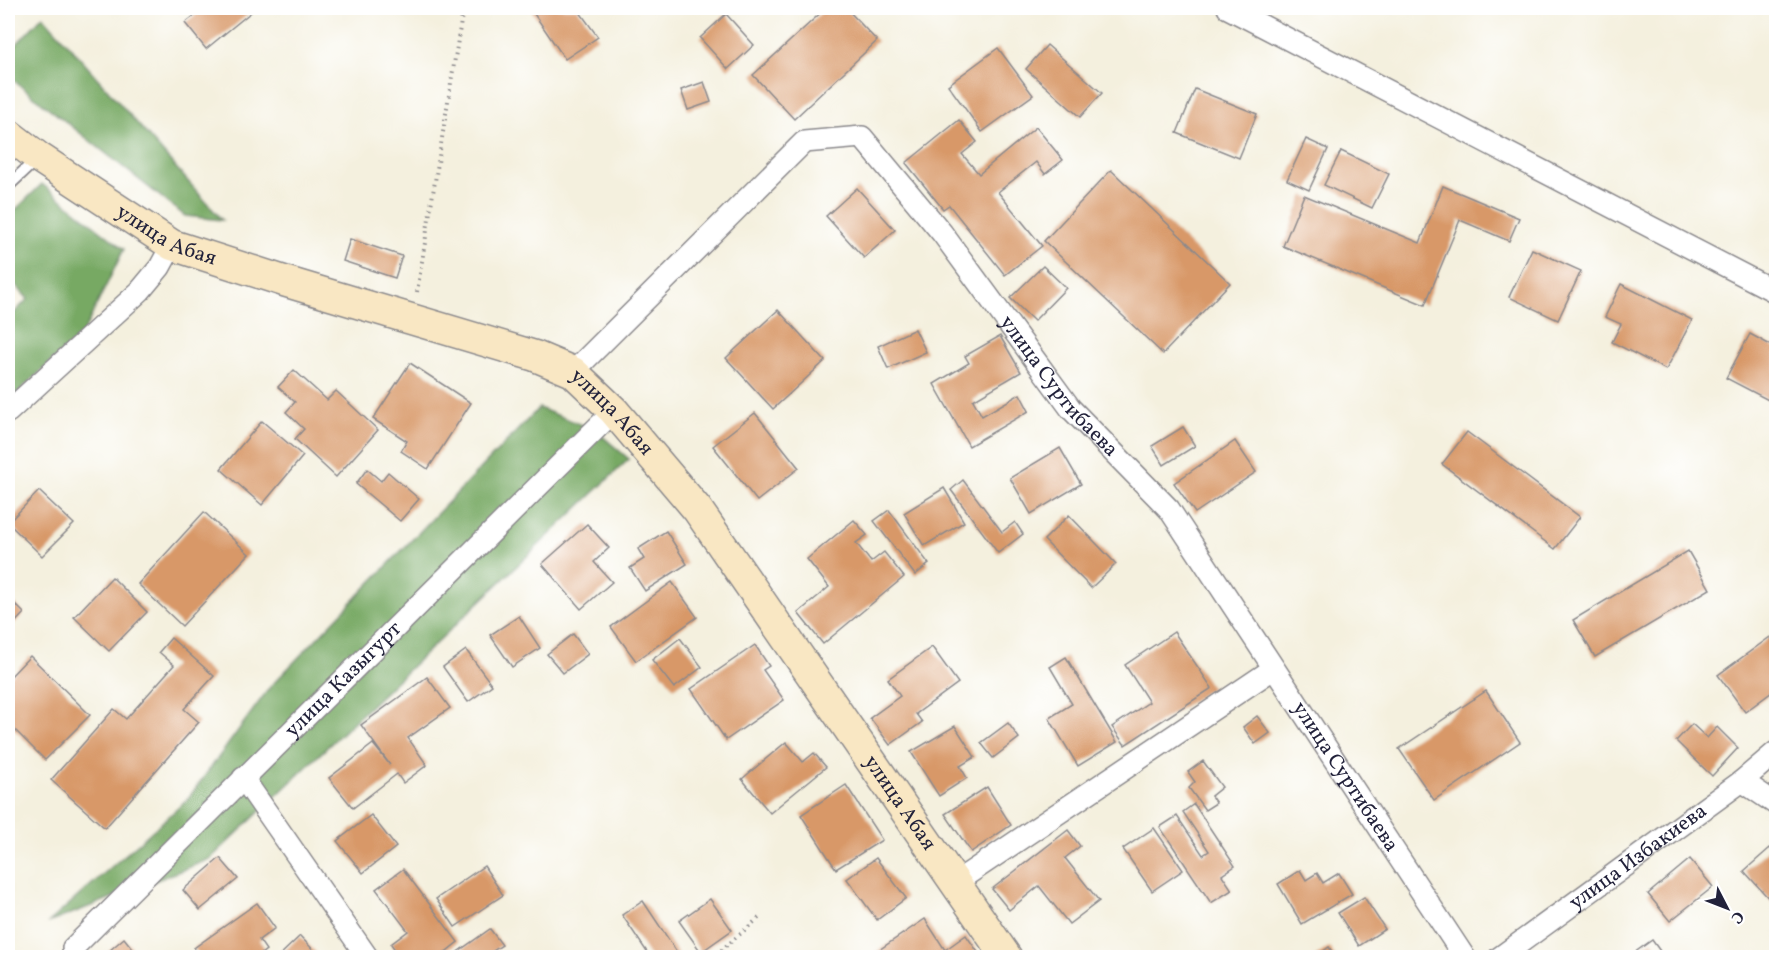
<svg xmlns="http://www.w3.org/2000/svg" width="1784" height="965" font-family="Vollkorn,serif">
  <rect width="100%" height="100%" fill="#fff"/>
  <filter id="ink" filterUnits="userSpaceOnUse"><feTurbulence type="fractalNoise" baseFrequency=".0167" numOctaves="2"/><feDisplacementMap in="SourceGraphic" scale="12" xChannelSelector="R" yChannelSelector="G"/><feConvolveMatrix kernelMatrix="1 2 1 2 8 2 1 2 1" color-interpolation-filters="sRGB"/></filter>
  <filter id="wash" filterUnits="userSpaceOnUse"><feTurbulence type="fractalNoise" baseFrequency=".008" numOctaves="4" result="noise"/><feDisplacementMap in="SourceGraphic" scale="24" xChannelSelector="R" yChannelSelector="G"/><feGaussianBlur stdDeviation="1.35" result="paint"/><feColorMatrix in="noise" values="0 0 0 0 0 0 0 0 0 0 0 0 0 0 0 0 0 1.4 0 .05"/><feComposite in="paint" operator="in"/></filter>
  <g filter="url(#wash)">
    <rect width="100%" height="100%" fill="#f4f0de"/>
    <g fill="#77a964" stroke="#4c6650" stroke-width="1.5">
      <path d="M43,16L222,220L185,216L8,76V53Z"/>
      <path d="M42,184L124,249L83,333L8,401V319L28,299L8,277V217Z"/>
      <path d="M539,408L595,430L629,459L210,859L48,923L187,800L270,687Z"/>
    </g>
    <g id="blocks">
      <g fill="#d89868">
        <path d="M204,8H256L206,49L185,23Z"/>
        <path d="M530,8H577L598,37L565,59Z"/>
        <path d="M826,8H846L877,41L794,119L753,75Z"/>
        <path d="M726,14L754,45L728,69L700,38Z"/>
        <path d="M1047,45L1102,93L1080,117L1026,69Z"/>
        <path d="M998,48L1033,95L982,132L948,85Z"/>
        <path d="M704,82L711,102L688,110L681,90Z"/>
        <path d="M1195,89L1257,114L1239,158L1177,133Z"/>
        <path d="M959,120L977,142L962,154L979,174L1036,127L1063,160L1045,174L1036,162L998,192L1042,246L1005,275L949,205L943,209L906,163Z"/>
        <path d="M1306,139L1328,149L1309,190L1287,180Z"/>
        <path d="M1341,151L1389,174L1372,208L1324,185Z"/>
        <path d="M1111,170L1230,283L1163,354L1044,241Z"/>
        <path d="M1443,186L1519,218L1509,241L1460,220L1425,305L1283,246L1304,195L1420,243Z"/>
        <path d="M857,188L895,230L864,258L826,216Z"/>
        <path d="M350,239L402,256L395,278L343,261Z"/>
        <path d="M1532,249L1581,271L1558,320L1509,297Z"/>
        <path d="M1043,266L1066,288L1034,321L1010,298Z"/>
        <path d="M1621,284L1692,320L1666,370L1612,342L1621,324L1605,317Z"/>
        <path d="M778,310L825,361L773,409L726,358Z"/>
        <path d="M915,329L926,352L888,369L878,346Z"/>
        <path d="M1750,334L1776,348V404L1726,378Z"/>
        <path d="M1000,336L1021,372L973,400L982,416L1020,394L1029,411L969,446L934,384L969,363L965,356Z"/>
        <path d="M410,363L471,403L428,469L401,451L407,441L373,419Z"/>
        <path d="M294,370L327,400L336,391L378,430L336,477L295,439L304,429L286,412L295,402L278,387Z"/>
        <path d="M755,413L799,468L757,501L713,446Z"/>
        <path d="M262,421L303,456L262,505L221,469Z"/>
        <path d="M1183,427L1195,446L1164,465L1152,446Z"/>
        <path d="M1467,432L1580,517L1555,549L1442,464Z"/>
        <path d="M1235,441L1256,472L1195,513L1174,483Z"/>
        <path d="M1060,448L1081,484L1031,514L1010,478Z"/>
        <path d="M367,469L381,481L388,472L419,499L400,521L356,484Z"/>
        <path d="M963,480L1002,532L1015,522L1023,534L998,553L951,490Z"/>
        <path d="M944,488L964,522L924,546L904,513Z"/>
        <path d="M39,491L74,524L42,556L8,523Z"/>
        <path d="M889,510L929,564L915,575L874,521Z"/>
        <path d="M204,512L249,554L182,626L138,584Z"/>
        <path d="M1069,515L1116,564L1091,588L1044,540Z"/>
        <path d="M854,520L867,535L856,543L871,562L884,552L904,577L823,644L798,613L829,587L807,559Z"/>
        <path d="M587,524L609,548L594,562L612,582L581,609L542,564Z"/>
        <path d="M666,531L687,564L645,591L630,568L644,559L638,549Z"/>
        <path d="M1688,551L1710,589L1595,657L1573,620Z"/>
        <path d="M112,577L147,612L109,651L74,617Z"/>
        <path d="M672,582L697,617L636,661L611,627Z"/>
        <path d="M8,597L24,613L8,630Z"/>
        <path d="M519,616L540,648L512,667L490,635Z"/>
        <path d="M1174,632L1212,688L1125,745L1112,727L1149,702L1125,665Z"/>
        <path d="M573,634L588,654L563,673L547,654Z"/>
        <path d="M1770,637L1776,646V689L1745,712L1718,675Z"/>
        <path d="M171,638L214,676L184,709L199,722L105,828L51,780L114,709L126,719L174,665L159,652Z"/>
        <path d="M680,638L702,667L674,688L652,660Z"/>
        <path d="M755,645L769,666L763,670L784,700L726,740L691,689Z"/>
        <path d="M932,647L958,683L916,714L922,722L890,745L870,718L900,696L888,679Z"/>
        <path d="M466,650L492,685L468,702L443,667Z"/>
        <path d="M30,656L90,715L45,760L8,723V679Z"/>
        <path d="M1066,657L1117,742L1078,766L1049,718L1072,704L1050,667Z"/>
        <path d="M427,677L450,708L408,738L427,765L403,783L397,774L353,808L329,778L373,744L390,765L361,725Z"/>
        <path d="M1486,691L1520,742L1434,800L1399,749Z"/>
        <path d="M1257,716L1270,733L1255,744L1243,727Z"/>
        <path d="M1008,723L1019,738L993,758L981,743Z"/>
        <path d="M1692,724L1707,738L1717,727L1738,748L1712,776L1676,741Z"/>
        <path d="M955,726L975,757L960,766L967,778L939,796L911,752Z"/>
        <path d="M786,742L803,762L814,753L826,767L770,813L742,779Z"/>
        <path d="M1203,761L1222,787L1211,796L1216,803L1205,810L1189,788L1195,782L1188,772Z"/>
        <path d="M846,785L882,840L836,869L801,815Z"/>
        <path d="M987,787L1011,825L971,852L945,814Z"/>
        <path d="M1194,804L1235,866L1222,875L1232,890L1211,903L1160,827L1177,816L1203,855L1209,851L1183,812Z"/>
        <path d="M371,815L396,847L363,873L337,841Z"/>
        <path d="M1154,828L1183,870L1152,891L1123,849Z"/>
        <path d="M1068,830L1080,846L1065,858L1099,901L1069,924L1039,886L1009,910L992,889Z"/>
        <path d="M1770,848L1776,855V898L1772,902L1744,871Z"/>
        <path d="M220,858L238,879L200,910L183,890Z"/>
        <path d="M876,858L906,898L877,920L847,879Z"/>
        <path d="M1690,859L1713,887L1670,921L1648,894Z"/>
        <path d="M484,866L503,895L455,927L436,899Z"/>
        <path d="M403,869L458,942L438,958H401L391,944L408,931L376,889Z"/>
        <path d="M1300,870L1306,880L1317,873L1323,883L1339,873L1352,894L1302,924L1278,884Z"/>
        <path d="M1364,897L1385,929L1359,946L1338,913Z"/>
        <path d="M710,899L732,930L701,952L679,921Z"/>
        <path d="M643,901L681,958H651L622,915Z"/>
        <path d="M257,903L275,928L259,940L266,950L256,958H201L194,948Z"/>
        <path d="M925,919L945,950L966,935L982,958H880L876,952Z"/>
        <path d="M490,929L502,945L490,953L494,958H449Z"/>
        <path d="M300,936L321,958H277Z"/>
        <path d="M124,938L140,958H101Z"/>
        <path d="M1652,940L1665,958H1627Z"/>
        <path d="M1329,947L1336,958H1314Z"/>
      </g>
    </g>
  </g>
  <g filter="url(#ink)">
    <use href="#blocks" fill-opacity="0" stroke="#8b898c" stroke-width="1.5"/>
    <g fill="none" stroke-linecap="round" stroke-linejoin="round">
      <g stroke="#8b898c" stroke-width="14">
        <path id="lane" d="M8,186L38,158"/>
      </g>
      <g stroke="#8b898c" stroke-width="24">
        <g id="street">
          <path d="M1228,8L1776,292"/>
          <path id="s1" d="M573,372L804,142L862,137L942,233L1071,409L1169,509L1465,958"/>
          <path d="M8,412L140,291L160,267L172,245"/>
          <path d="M243,778L368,958"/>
          <path d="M1742,781L1776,804"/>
          <path d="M956,882L1273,669"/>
          <path id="s2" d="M73,948L614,411"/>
          <path id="s3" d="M1499,958L1742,781L1776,752"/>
        </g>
      </g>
      <g stroke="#8b898c" stroke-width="33">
        <g id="secondary">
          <path id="s4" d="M8,134L38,157L172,245L287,282L535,356L573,372L614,411L697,509L1007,958"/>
        </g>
      </g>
      <g stroke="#8b898c" stroke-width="4" stroke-dasharray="1.5 4.5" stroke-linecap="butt">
        <path d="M417,292L462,15L459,8"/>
        <path d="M712,958L760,917"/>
      </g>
      <use href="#lane" stroke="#fff" stroke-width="10"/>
      <use href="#street" stroke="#fff" stroke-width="21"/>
      <use href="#secondary" stroke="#f9e7c3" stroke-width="30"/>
    </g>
  </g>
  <g text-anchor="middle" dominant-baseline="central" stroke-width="6" stroke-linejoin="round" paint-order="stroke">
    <g font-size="21" fill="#22223b" stroke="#fff">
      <text stroke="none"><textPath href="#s4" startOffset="189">улица Абая</textPath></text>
      <text stroke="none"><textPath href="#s1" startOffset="702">улица Суртибаева</textPath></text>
      <text stroke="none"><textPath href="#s4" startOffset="675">улица Абая</textPath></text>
      <text stroke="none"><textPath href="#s2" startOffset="381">улица Казыгурт</textPath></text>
      <text stroke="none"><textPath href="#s1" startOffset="1188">улица Суртибаева</textPath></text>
      <text stroke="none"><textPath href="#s4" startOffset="1161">улица Абая</textPath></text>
      <text stroke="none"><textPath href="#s3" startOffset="172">улица Избакиева</textPath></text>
    </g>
  </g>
  <rect width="1784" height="965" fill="none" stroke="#fff" stroke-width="30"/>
  <g transform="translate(1727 908) rotate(132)" stroke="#ffffff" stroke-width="4.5" paint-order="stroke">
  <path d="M0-4.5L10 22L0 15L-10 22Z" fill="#22223b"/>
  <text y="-9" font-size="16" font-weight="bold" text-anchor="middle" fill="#22223b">С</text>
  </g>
</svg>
